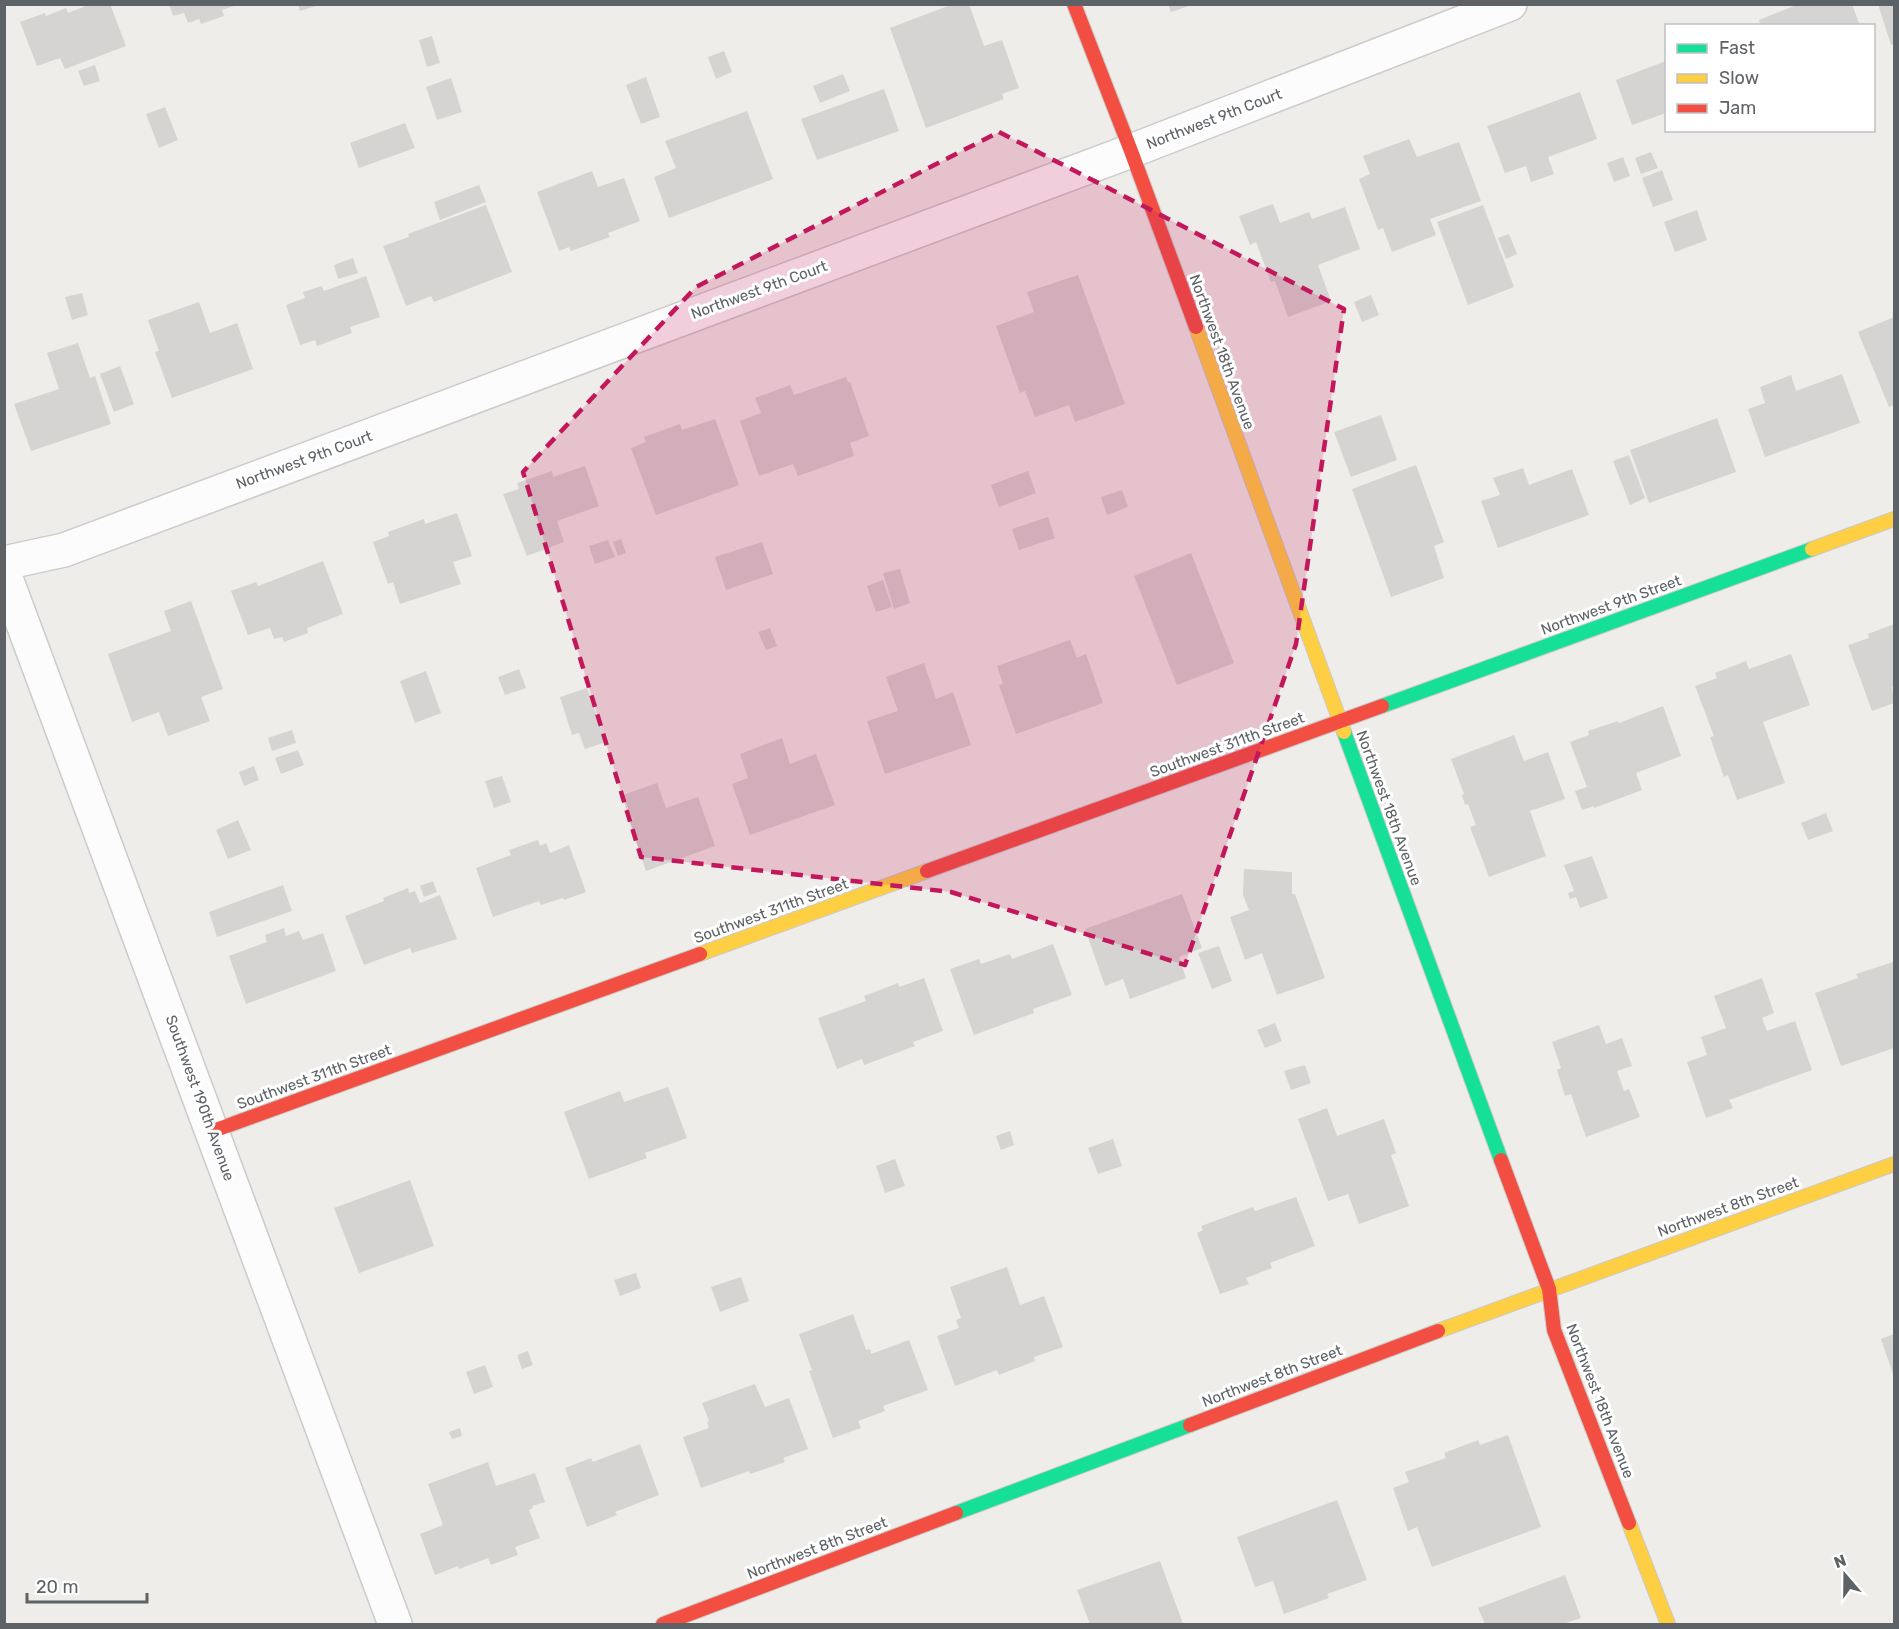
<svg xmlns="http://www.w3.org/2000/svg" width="1899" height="1629" font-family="Rubik,sans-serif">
  <rect width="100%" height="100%" fill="#eeede9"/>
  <g fill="#d5d4d2">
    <path d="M91,4H110L126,46L65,69L60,58L37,66L20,22L45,13L46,16L66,8L68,13Z"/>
    <path d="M169,4H237V5L222,10L224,16L201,24L199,19L188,23L184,13L173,16Z"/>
    <path d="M298,4H319V5L300,11Z"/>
    <path d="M953,4H969L984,46L1002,40L1019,88L1002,94L1004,99L926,128L890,28Z"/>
    <path d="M1168,4H1192V5L1171,12Z"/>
    <path d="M1799,4H1852L1860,26H1761L1759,20Z"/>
    <path d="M1878,4H1894V44L1891,45Z"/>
    <path d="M432,36L440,63L427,67L419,40Z"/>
    <path d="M724,51L732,72L716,79L708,57Z"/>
    <path d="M1666,61V113L1632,125L1616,80Z"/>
    <path d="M95,65L100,81L84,86L78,71Z"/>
    <path d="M843,74L850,91L820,103L813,86Z"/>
    <path d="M646,77L660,117L641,124L626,85Z"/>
    <path d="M451,78L462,112L437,120L426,87Z"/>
    <path d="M884,89L899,131L817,160L801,119Z"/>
    <path d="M1580,92L1597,139L1548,157L1554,174L1531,182L1526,166L1505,173L1487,126Z"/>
    <path d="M165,107L178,140L159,148L146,114Z"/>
    <path d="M747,111L773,179L669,218L654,177L676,168L665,141Z"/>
    <path d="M405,123L415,148L359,168L350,143Z"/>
    <path d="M1409,139L1417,157L1459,142L1481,201L1430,219L1436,235L1392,252L1383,228L1378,230L1359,179L1370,174L1363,156Z"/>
    <path d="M1651,152L1658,168L1641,174L1635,158Z"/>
    <path d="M1623,157L1630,176L1614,182L1607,163Z"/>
    <path d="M1662,170L1673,200L1653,207L1642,178Z"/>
    <path d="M592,171L598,187L624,178L640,221L608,233L610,237L571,251L569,247L559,251L537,192Z"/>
    <path d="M479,185L486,202L440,220L434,202Z"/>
    <path d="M1273,204L1280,223L1309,212L1312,219L1345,207L1360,249L1318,265L1331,301L1288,317L1275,281L1271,282L1256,242L1250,245L1239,216Z"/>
    <path d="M486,205L512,272L434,302L431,296L406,306L383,246L409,237L408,234Z"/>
    <path d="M1483,205L1514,287L1468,305L1437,222Z"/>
    <path d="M1697,210L1707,240L1675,252L1664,222Z"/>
    <path d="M1509,234L1517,254L1506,259L1498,238Z"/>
    <path d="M353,258L358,273L338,279L334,265Z"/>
    <path d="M1078,275L1125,404L1075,422L1069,405L1035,417L1025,391L1020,393L996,326L1034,312L1027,292Z"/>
    <path d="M366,276L380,317L350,327L352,333L317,346L315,340L300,345L286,305L305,298L303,292L322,286L324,291Z"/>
    <path d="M82,293L88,315L72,320L65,297Z"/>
    <path d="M1371,295L1379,315L1362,322L1354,302Z"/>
    <path d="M199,302L210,333L237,323L253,369L172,398L155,352L159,351L148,320Z"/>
    <path d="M1894,317V405L1889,407L1858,332Z"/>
    <path d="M78,343L90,378L95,376L111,424L31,451L14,404L59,389L47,353Z"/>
    <path d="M120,366L134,404L114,412L100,374Z"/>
    <path d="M1842,374L1860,423L1765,457L1748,409L1765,403L1760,387L1791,375L1796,391Z"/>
    <path d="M846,377L848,382H850L869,436L850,443L854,456L798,476L793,464L759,476L740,421L761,413L755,398L790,385L794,395Z"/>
    <path d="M1381,415L1397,460L1351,477L1334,432Z"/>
    <path d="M1717,418L1736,472L1649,503L1630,450Z"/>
    <path d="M715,419L739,485L656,515L631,448L646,442L644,437L680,424L682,430Z"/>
    <path d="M1629,455L1645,498L1630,505L1613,461Z"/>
    <path d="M1416,465L1444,542L1434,546L1444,578L1391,597L1352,489Z"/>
    <path d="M585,466L599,506L557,521L564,542L527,556L503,494L519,489L517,483L552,471L553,477Z"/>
    <path d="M1523,468L1529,485L1572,469L1589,515L1498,548L1481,501L1500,495L1493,478Z"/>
    <path d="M1028,471L1036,493L999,507L991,485Z"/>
    <path d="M1122,490L1128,507L1107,515L1101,497Z"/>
    <path d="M457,513L472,556L453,562L461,584L400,604L393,582L388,584L373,542L389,536L388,532L424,519L425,524Z"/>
    <path d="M1048,517L1055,538L1019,550L1012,529Z"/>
    <path d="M621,539L626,553L618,556L613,542Z"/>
    <path d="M608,540L615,557L595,564L589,546Z"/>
    <path d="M762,542L773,574L726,590L715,557Z"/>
    <path d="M1191,553L1234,663L1177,685L1134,576Z"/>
    <path d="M323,561L343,614L307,628L308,633L284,642L282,637L274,639L270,628L248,635L231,591L256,582L258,586Z"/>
    <path d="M900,569L910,603L894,609L883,573Z"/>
    <path d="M883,580L892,607L876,612L867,586Z"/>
    <path d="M191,601L223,689L201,697L210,721L168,736L159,712L132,722L108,654L171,631L164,611Z"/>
    <path d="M1894,624V686L1892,687L1894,703L1872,711L1848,645L1869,638L1868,634Z"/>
    <path d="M770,628L777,646L766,650L758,632Z"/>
    <path d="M1070,640L1077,658L1086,654L1103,703L1016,734L999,685L1003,684L997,666Z"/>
    <path d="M1791,654L1810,705L1763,722L1785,783L1737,800L1728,775L1724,777L1710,737L1714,736L1695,686L1717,678L1715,673L1746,661L1749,669Z"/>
    <path d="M924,663L936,699L953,692L971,745L885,774L867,721L898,711L886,677Z"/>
    <path d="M519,669L526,688L505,695L498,677Z"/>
    <path d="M426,671L441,713L415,723L400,681Z"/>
    <path d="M587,688L606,742L585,749L579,733L572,735L560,697Z"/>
    <path d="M1663,706L1681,756L1636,773L1642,790L1594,808V806L1582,810L1575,791L1587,787L1570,742L1589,735L1588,731L1618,721L1619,723Z"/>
    <path d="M292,730L296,743L272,751L268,738Z"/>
    <path d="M1514,735L1524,761L1548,752L1565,799L1530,811L1546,856L1489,877L1470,827L1476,825L1468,804L1465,805L1462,795L1464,794L1451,759Z"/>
    <path d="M782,738L790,764L816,754L835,805L750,835L732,784L748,778L740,754Z"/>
    <path d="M298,750L304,765L281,774L275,758Z"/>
    <path d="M254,766L259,780L244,786L239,772Z"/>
    <path d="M502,776L511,802L494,808L485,781Z"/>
    <path d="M657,783L666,808L698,797L715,846L646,871L629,821L633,820L623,795Z"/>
    <path d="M1826,813L1833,831L1808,840L1801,823Z"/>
    <path d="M238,820L251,850L228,859L216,830Z"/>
    <path d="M538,840L540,846L546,843L550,853L569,845L586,892L564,900L563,898L541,905L539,901L493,917L476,868L511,855L509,850Z"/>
    <path d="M1592,856L1608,898L1580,908L1576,897L1570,899L1568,893L1574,891L1564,865Z"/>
    <path d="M1244,869L1292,872V894H1295L1325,978L1277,995L1262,953L1245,960L1230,917L1249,910L1243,895Z"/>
    <path d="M433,881L437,892L424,897L420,886Z"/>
    <path d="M283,885L292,911L217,937L209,912Z"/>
    <path d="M408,888L409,893L415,891L420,903L440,895L457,939L412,953L410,948L364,965L345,916L384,901L383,898Z"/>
    <path d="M1182,894L1202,948L1179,957L1186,978L1130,999L1123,979L1105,986L1085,929Z"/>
    <path d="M284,928L286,936L299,931L303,940L323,933L336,971L246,1004L229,956L267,942L265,935Z"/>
    <path d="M1053,944L1072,995L1033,1009L1034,1013L974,1035L950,969L979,959L981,964L1010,954L1012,959Z"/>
    <path d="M1219,946L1232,981L1212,989L1198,953Z"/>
    <path d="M1893,962L1894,1048L1841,1066L1815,993L1858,978L1856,974Z"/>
    <path d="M924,978L943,1031L913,1042L915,1046L864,1065L862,1059L837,1069L818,1018L866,1001L864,996L898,983L899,987Z"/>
    <path d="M1762,978L1774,1013L1762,1018L1767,1031L1795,1021L1812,1070L1729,1100L1733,1108L1706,1118L1687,1062L1707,1055L1701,1037L1726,1028L1714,996Z"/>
    <path d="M1275,1023L1282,1041L1265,1048L1257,1030Z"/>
    <path d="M1599,1025L1606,1044L1622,1038L1632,1066L1617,1071L1624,1091L1629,1089L1640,1117L1586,1137L1571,1094L1565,1096L1557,1070L1561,1068L1552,1042Z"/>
    <path d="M1305,1065L1311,1083L1291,1090L1284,1071Z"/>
    <path d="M668,1087L687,1138L645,1153L647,1158L589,1179L564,1112L620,1091L624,1102Z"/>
    <path d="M1327,1108L1337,1136L1384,1119L1396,1153L1391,1155L1409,1206L1359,1224L1348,1194L1328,1201L1298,1119Z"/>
    <path d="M1010,1131L1014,1145L1001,1150L996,1136Z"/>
    <path d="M1113,1139L1122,1166L1098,1174L1088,1148Z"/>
    <path d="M895,1159L905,1186L885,1193L876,1166Z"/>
    <path d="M410,1180L434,1246L359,1273L334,1208Z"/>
    <path d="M1296,1197L1315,1246L1270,1263L1272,1268L1246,1278L1249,1284L1220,1294L1197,1233L1203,1230L1201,1226L1253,1207L1255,1211Z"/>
    <path d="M1007,1267L1020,1305L1044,1296L1063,1347L1034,1357L1035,1361L999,1375L997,1370L955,1386L937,1336L959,1328L956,1320L961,1318L950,1287Z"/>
    <path d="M636,1273L641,1288L620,1296L614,1280Z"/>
    <path d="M741,1277L749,1301L720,1312L711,1287Z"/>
    <path d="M853,1314L866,1350L870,1349L871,1354L909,1340L928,1390L883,1406L885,1411L858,1421L861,1428L833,1438L809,1371L812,1370L799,1334Z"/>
    <path d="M1894,1334V1377L1881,1339Z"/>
    <path d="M528,1351L533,1365L522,1369L517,1355Z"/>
    <path d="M485,1365L493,1387L474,1394L466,1372Z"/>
    <path d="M755,1384L765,1407L789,1398L808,1449L783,1458L785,1462L750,1474L749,1471L701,1488L683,1437L709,1428L707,1422L709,1421L702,1403Z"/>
    <path d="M460,1428L462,1436L452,1439L449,1432Z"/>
    <path d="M1508,1435L1541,1527L1432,1567L1417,1527L1408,1531L1393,1488L1409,1482L1405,1472L1446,1458L1444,1453L1478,1440L1480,1445Z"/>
    <path d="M640,1444L659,1495L615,1512L617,1515L587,1527L565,1468L591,1458L593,1462Z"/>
    <path d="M488,1462L496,1486L535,1473L545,1502L532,1506L533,1508L529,1510L540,1538L515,1547L518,1555L491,1565L488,1558L459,1569L458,1566L435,1575L420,1534L443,1525L428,1484Z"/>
    <path d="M1337,1500L1367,1580L1327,1594L1329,1598L1284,1614L1273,1581L1255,1587L1237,1537Z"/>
    <path d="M1160,1561L1183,1624H1090L1077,1590Z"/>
    <path d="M1565,1575L1581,1618L1563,1624H1485L1478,1608Z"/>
  </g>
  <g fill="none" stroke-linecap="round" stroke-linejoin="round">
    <g stroke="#cbcbcb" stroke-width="36">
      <g id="street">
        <path d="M4,563L64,550L1131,151L1510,4"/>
        <path d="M4,573L395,1624"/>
      </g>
    </g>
    <g stroke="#c9cac9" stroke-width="16">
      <g id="fast">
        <path d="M1382,706L1812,549"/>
        <path d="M1344,732L1501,1160"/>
        <path d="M956,1513L1190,1425"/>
      </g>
    </g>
    <g stroke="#c9cac9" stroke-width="16">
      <g id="slow">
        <path d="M1196,327L1344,732"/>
        <path d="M1812,549L1894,519"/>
        <path d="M700,954L927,871"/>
        <path d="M1438,1331L1894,1164"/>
        <path d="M1629,1523L1668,1624"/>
      </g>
    </g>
    <g stroke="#c9cac9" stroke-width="16">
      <g id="jam">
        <path d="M1074,4L1131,151L1196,327"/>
        <path d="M927,871L1382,706"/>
        <path d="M213,1131L700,954"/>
        <path d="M1501,1160L1549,1289L1554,1330L1629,1523"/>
        <path d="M1190,1425L1438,1331"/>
        <path d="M663,1624L956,1513"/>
      </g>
    </g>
    <use href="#street" stroke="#fcfcfc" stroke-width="33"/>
    <use href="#fast" stroke="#16e098" stroke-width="14"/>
    <use href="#slow" stroke="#ffcf43" stroke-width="14"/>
    <use href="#jam" stroke="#f24e42" stroke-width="14"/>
  </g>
  <path fill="#c2185b" fill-opacity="0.2" stroke="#c2185b" stroke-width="4.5" stroke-dasharray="12 8" stroke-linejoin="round" d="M999,132L1344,309L1296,644L1185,965L951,892L641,857L523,472L696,287Z"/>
  <g text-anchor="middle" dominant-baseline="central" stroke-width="6" stroke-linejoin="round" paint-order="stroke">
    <g font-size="15" fill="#5d6267" stroke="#fff">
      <text transform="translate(1214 119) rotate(-21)">Northwest 9th Court</text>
      <text transform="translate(759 290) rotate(-20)">Northwest 9th Court</text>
      <text transform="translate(1222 352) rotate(70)">Northwest 18th Avenue</text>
      <text transform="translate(304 460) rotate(-20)">Northwest 9th Court</text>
      <text transform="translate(1611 605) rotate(-20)">Northwest 9th Street</text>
      <text transform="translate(1227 745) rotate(-20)">Southwest 311th Street</text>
      <text transform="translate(1389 808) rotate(70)">Northwest 18th Avenue</text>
      <text transform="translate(771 911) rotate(-20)">Southwest 311th Street</text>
      <text transform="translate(314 1077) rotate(-20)">Southwest 311th Street</text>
      <text transform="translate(200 1098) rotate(70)">Southwest 190th Avenue</text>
      <text transform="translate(1728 1207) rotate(-20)">Northwest 8th Street</text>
      <text transform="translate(1272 1376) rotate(-21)">Northwest 8th Street</text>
      <text transform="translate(1600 1401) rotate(69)">Northwest 18th Avenue</text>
      <text transform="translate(817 1548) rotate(-21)">Northwest 8th Street</text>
    </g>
  </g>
  <rect width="1899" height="1629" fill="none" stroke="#5d6267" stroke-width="12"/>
  <rect x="1665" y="24" width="210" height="108" fill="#ffffff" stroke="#bec0c2" stroke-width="1.5"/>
  <rect x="1677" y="44" width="30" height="9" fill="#16e098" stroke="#bec0c2" stroke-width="1.5"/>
  <text x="1719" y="54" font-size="18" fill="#5d6267">Fast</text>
  <rect x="1677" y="74" width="30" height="9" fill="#ffcf43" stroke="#bec0c2" stroke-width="1.5"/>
  <text x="1719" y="84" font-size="18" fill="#5d6267">Slow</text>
  <rect x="1677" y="104" width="30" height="9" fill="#f24e42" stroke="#bec0c2" stroke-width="1.5"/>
  <text x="1719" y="114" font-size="18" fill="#5d6267">Jam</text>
  <g transform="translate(1845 1575) rotate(340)" stroke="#ffffff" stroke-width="4.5" paint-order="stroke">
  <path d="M0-4.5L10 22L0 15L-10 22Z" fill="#5d6267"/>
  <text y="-9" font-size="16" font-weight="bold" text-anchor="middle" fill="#5d6267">N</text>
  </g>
  <path d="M27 1593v9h120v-9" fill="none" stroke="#5d6267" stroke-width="3"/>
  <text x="36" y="1593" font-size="18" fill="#5d6267" stroke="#ffffff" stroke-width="4.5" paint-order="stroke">20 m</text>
</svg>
